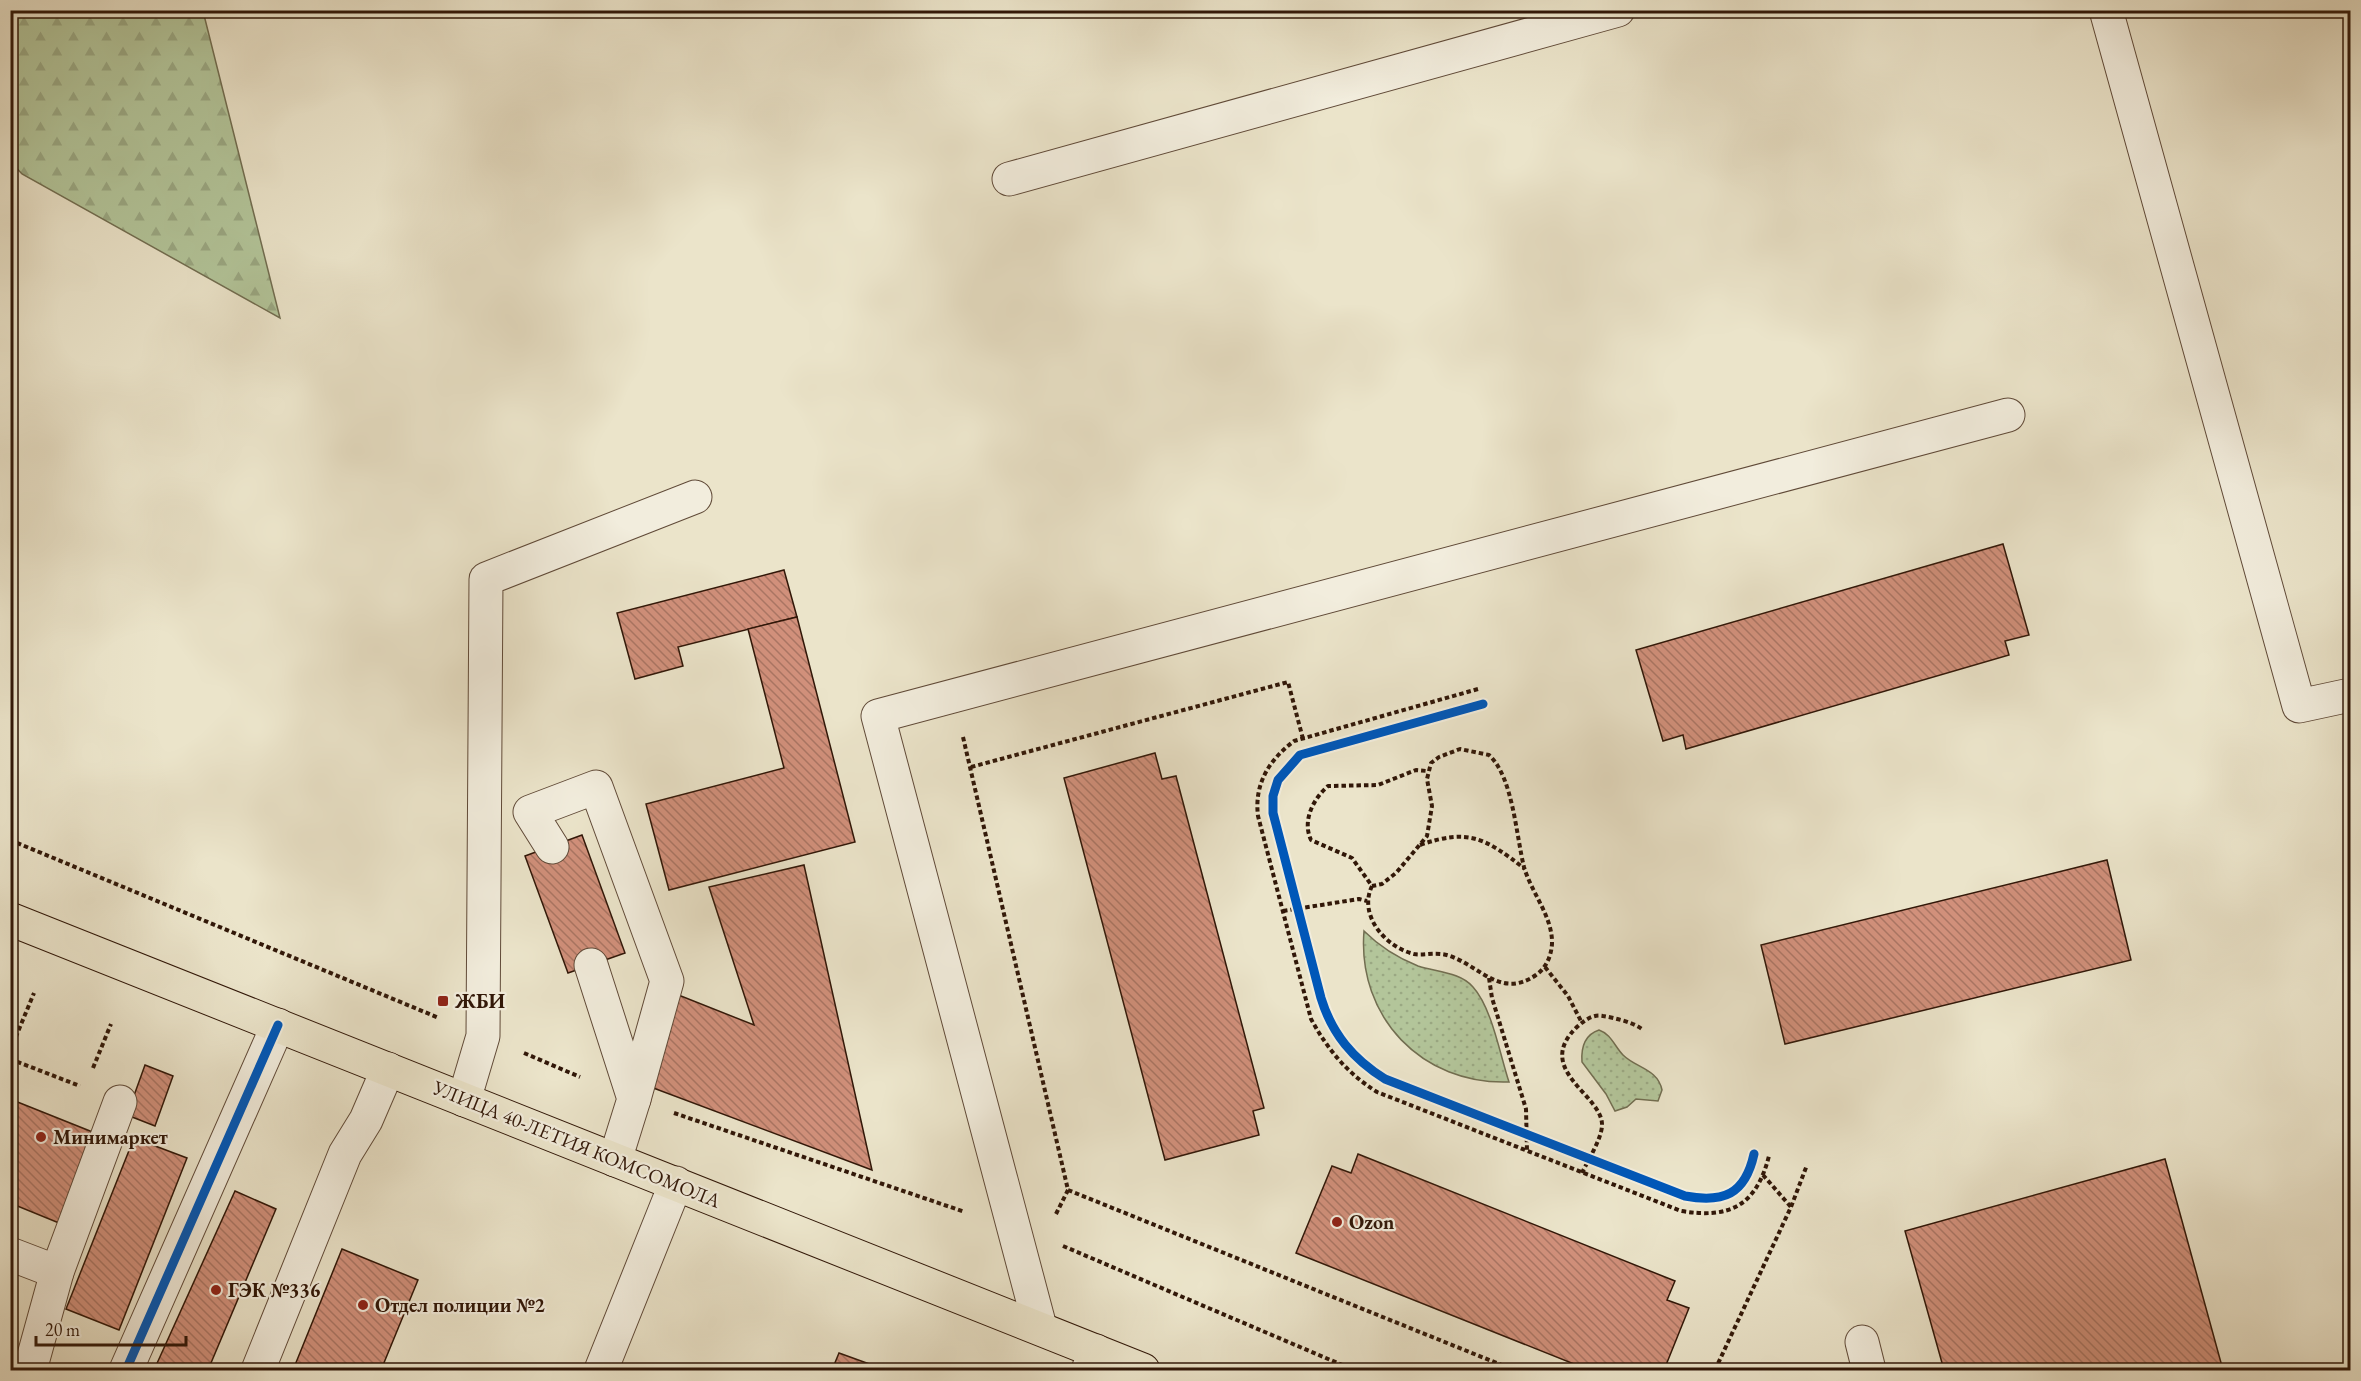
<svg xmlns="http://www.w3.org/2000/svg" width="2361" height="1381" font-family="'EB Garamond',serif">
  <defs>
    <pattern id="forest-firs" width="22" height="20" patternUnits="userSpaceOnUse" patternTransform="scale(1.5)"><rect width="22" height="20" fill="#b3c59a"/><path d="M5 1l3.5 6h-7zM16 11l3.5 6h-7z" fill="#9aa883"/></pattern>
    <pattern id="park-dots" width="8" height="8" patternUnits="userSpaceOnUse" patternTransform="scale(1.5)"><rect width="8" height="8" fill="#b3c59a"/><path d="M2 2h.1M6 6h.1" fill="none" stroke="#9aa883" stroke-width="1.8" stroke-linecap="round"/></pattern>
    <pattern id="building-back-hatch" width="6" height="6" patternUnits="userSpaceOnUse" patternTransform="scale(1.5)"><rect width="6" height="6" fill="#d1907b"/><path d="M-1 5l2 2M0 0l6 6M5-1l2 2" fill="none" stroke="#aa7563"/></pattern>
  </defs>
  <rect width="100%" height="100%" fill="#ebe4ca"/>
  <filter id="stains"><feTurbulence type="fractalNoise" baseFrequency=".00333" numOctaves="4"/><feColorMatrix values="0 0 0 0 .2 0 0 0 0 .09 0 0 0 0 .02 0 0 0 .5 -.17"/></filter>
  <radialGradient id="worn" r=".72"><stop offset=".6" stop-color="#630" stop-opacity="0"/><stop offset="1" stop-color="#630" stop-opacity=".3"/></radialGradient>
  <path fill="url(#forest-firs)" stroke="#726e51" stroke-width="1.5" d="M11,10L203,11L280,318L22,174L11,162Z"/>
  <g fill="url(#park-dots)" stroke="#726e51" stroke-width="1.5">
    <path d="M1364,931C1379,946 1398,958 1418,966C1436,972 1460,972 1473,987C1492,1008 1500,1055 1509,1082C1422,1085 1357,1017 1364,931Z"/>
    <path d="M1599,1030C1611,1034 1615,1047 1623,1055C1636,1068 1658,1069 1662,1090L1658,1101L1636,1099L1627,1107L1615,1111L1606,1094L1582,1062C1581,1048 1584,1035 1599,1030Z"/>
  </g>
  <g fill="url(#building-back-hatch)" stroke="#311708" stroke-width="1.5">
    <path d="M2003,544L2029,635L2005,641L2009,655L1686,749L1683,735L1663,741L1636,650Z"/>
    <path d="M784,570L797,617L678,647L683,666L635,679L617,613Z"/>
    <path d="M797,617L855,842L669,890L646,804L784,768L748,629Z"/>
    <path d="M1155,753L1162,779L1176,776L1264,1108L1253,1111L1259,1135L1165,1160L1064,778Z"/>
    <path d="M582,835L625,953L568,973L525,856Z"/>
    <path d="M2107,860L2131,960L1785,1044L1761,945Z"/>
    <path d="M804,865L872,1170L648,1086L676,994L754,1025L709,887Z"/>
    <path d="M145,1065L173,1076L155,1126L127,1115Z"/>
    <path d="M10,1099L95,1133L59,1223L10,1203Z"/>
    <path d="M134,1138L187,1158L119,1330L66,1309Z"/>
    <path d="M1358,1154L1675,1281L1667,1300L1689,1308L1664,1370H1589L1296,1253L1332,1166L1351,1173Z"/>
    <path d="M2165,1159L2223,1370H1944L1905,1231Z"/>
    <path d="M235,1191L276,1209L208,1370H154Z"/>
    <path d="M342,1249L418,1280L381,1370H293Z"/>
    <path d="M839,1353L886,1370H832Z"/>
  </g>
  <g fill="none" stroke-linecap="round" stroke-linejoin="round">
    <g stroke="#604a38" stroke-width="35">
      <g id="minor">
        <path d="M2106,10L2299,706L2350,695"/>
        <path d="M1009,179L1618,10"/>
        <path d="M552,847L530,812L596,787L667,981L634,1099"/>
        <path d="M591,965L634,1099L615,1160"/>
        <path d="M464,1100L483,1036L486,579L695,497"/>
        <path d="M10,1254L57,1272"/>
        <path d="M1040,1327L878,716L2008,415"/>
        <path d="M1862,1342L1869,1370"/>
        <path d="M30,1370L57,1272L120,1102"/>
        <path d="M126,1370L278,1025"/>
        <path d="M258,1370L345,1154L366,1120L388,1069"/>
        <path d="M601,1370L676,1183"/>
        <path d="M1088,1370L1096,1351"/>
      </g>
    </g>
    <g stroke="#311708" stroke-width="35">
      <path id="major" d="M10,919L1143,1370"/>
    </g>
    <g stroke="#311708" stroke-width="4" stroke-dasharray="4.5 3" stroke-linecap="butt">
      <path d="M1478,689L1294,741C1269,760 1254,784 1258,816L1311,1019C1328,1050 1347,1073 1377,1092L1681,1211C1730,1219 1756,1206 1769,1156"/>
      <path d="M963,737L1068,1190L1514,1370"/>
      <path d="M971,767L1288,682L1303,739"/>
      <path d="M10,840L439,1018"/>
      <path d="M1420,845C1469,828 1485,838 1525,869"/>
      <path d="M1372,886C1358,915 1385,947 1414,954C1424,956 1436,951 1450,956C1481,967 1501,999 1536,975C1547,967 1551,956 1552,944C1553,917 1531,892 1524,867C1516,835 1513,777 1489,755L1460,749L1439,757L1431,763L1427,779L1432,806L1427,836L1396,873L1382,884L1372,886L1352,858L1311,840C1302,821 1313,799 1328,786L1378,785L1416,770L1427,771"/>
      <path d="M1283,911L1359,899L1367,901"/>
      <path d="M1545,967L1568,996L1582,1023"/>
      <path d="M1489,978L1492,998L1526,1109L1527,1151"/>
      <path d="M10,1051L34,993"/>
      <path d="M524,1053L580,1077"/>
      <path d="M10,1059L80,1086"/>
      <path d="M93,1068L111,1024"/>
      <path d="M674,1113L965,1212"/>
      <path d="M1582,1173C1588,1160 1601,1140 1602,1126C1604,1095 1531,1070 1578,1026C1585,1020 1593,1014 1603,1016C1615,1018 1632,1022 1642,1029"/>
      <path d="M1763,1175L1791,1207"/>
      <path d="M1056,1214L1068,1190"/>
      <path d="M1063,1246L1354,1370"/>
      <path d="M1715,1370L1791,1207L1807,1165"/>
    </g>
    <use href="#minor" stroke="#f2eddd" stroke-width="33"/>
    <use href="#major" stroke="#ebe4ca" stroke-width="33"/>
    <g stroke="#f2eddd" stroke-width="13">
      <g id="cycleway">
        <path d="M1483,704L1300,755L1278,780L1273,796V813L1321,998C1332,1034 1353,1059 1385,1079L1685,1196C1723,1203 1745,1195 1754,1154"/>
        <path d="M126,1370L278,1025"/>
      </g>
    </g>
    <use href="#cycleway" stroke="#0057b8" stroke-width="9"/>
  </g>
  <g fill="#8f2418" stroke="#f2eddd" stroke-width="2">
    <rect x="437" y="995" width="12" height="12" rx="3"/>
    <circle cx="41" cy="1137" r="6"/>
    <circle cx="1337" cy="1222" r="6"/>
    <circle cx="216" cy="1290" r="6"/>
    <circle cx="363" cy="1305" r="6"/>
  </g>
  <g text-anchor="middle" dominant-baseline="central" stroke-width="4.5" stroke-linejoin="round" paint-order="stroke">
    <g font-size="20" font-weight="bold" fill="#311708" stroke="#f2eddd" text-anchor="start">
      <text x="455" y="1001">ЖБИ</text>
      <text x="53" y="1137">Минимаркет</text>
      <text x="1349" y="1222">Ozon</text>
      <text x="228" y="1290">ГЭК №336</text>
      <text x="375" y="1305">Отдел полиции №2</text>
    </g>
    <g font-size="20" fill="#311708" stroke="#f2eddd">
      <text transform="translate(577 1144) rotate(22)">УЛИЦА 40-ЛЕТИЯ КОМСОМОЛА</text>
    </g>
  </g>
  <rect width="2361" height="1381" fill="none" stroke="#ebe4ca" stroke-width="36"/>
  <rect x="12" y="12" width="2337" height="1357" fill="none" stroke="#311708" stroke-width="3"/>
  <rect x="18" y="18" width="2325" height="1345" fill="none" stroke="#311708" stroke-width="1.5"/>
  <path d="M36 1336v9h150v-9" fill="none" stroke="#311708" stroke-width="3"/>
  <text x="45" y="1336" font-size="18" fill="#311708" stroke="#f2eddd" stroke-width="4.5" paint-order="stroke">20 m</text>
  <rect width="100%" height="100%" filter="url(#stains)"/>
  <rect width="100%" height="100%" fill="url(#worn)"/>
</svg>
